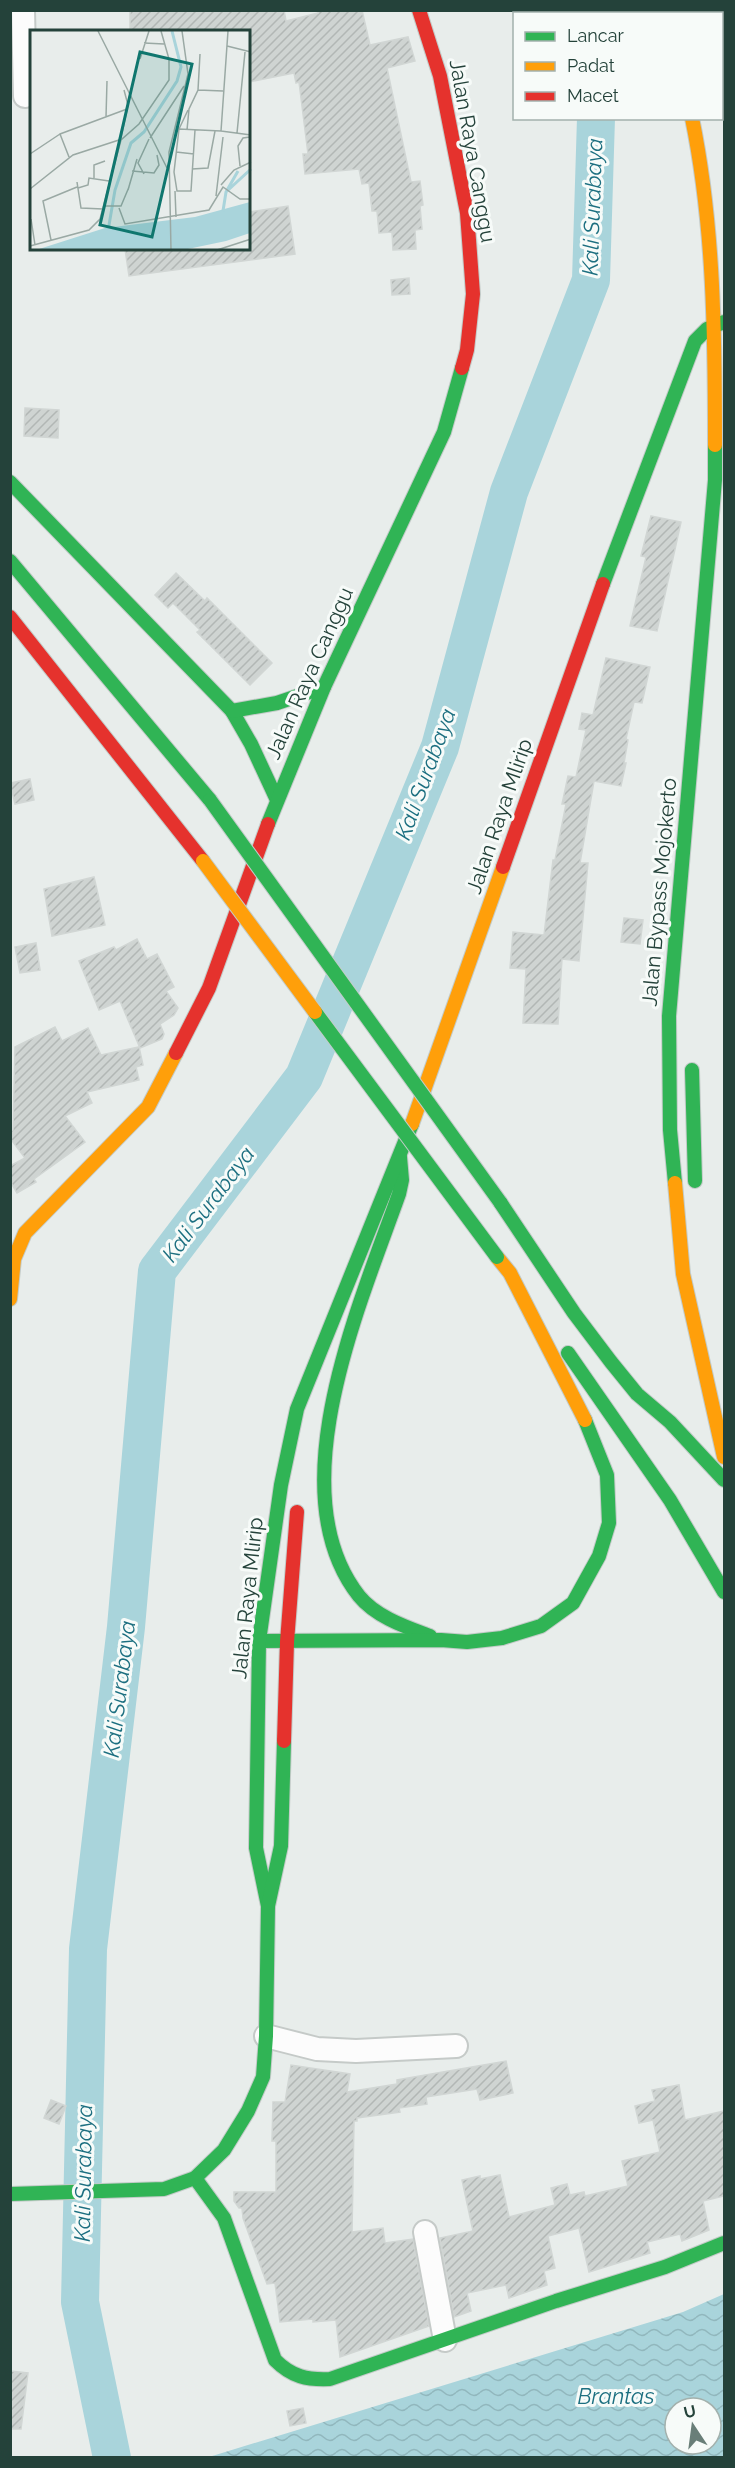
<svg xmlns="http://www.w3.org/2000/svg" width="735" height="2468" font-family="Raleway,sans-serif">
  <defs>
    <pattern id="water-waves" width="16" height="10" patternUnits="userSpaceOnUse" patternTransform="scale(1.5)"><rect width="16" height="10" fill="#a9d4db"/><path d="M0 5q4-4 8 0t8 0" fill="none" stroke="#91b7bd"/></pattern>
    <pattern id="building-hatch" width="6" height="6" patternUnits="userSpaceOnUse" patternTransform="scale(1.5)"><rect width="6" height="6" fill="#cfd4d2"/><path d="M-1 1l2-2M0 6l6-6M5 7l2-2" fill="none" stroke="#b2b7b5"/></pattern>
  </defs>
  <rect width="100%" height="100%" fill="#e8edeb"/>
  <path fill="url(#water-waves)" fill-rule="evenodd" d="M724,2294V2457H209L683,2312ZM675,2408H711V2444H675Z"/>
  <g fill="none" stroke-linecap="round" stroke-linejoin="round">
    <g stroke="#a9d4db" stroke-width="38">
      <path d="M559,10L560,14"/>
      <path d="M112,2458L80,2302L88,1949L126,1627L157,1271L304,1077L440,747L509,492L591,280L596,118"/>
    </g>
  </g>
  <g fill="url(#building-hatch)" stroke="#d1d6d4" stroke-width="1.5">
    <path d="M130,10H284L286,21L318,13V10H362L370,45L408,37L415,61L387,68L411,182L420,181L423,205L420,206L422,229L415,230L416,249L393,250L392,232L379,233L377,211H372L369,183L362,184L359,169L305,174L303,154H308L299,82L296,83L294,73L249,82V32H130Z"/>
    <path d="M288,206L295,254L129,276L125,249H249V212Z"/>
    <path d="M409,278L410,294L392,295L391,280Z"/>
    <path d="M25,408L59,410L58,438L24,436Z"/>
    <path d="M651,516L681,522L657,631L630,626L646,557L641,556Z"/>
    <path d="M176,573L205,601L207,598L272,663L250,685L197,632L200,630L173,603L168,608L155,595Z"/>
    <path d="M606,658L650,667L642,703L634,702L626,739L628,740L624,763H626L621,786L594,781L580,863H588L579,961L562,959L558,1024L523,1023L526,969L510,968L513,932L544,935L553,860H555L566,804H562L568,776L576,777L586,730L579,729L582,713L593,715Z"/>
    <path d="M30,779L34,800L15,804L10,783Z"/>
    <path d="M94,877L105,925L52,936L44,889Z"/>
    <path d="M624,918L643,920L640,944L621,942Z"/>
    <path d="M137,939L147,959L157,954L174,987L166,991L178,1008L174,1015L160,1024L164,1034L162,1039L140,1048L120,1001L99,1010L79,961L114,947L116,950Z"/>
    <path d="M36,943L40,970L20,973L15,947Z"/>
    <path d="M55,1027L62,1041L88,1028L101,1055L139,1047L143,1065L136,1067L139,1080L87,1092L92,1103L65,1116L85,1142L34,1179L36,1182L17,1193L10,1181V1166L25,1158L10,1138V1132L13,1130L15,1047Z"/>
    <path d="M506,2061L513,2093L480,2100L477,2089L426,2097L427,2104L399,2108L400,2112L357,2118V2121H354L352,2232L383,2228L385,2243L413,2239L429,2326L340,2357L336,2320L313,2322V2319L280,2322L275,2283L267,2284L243,2218L242,2208H239L234,2201V2192H276V2141H272L273,2102H285L291,2065L350,2074L347,2092L397,2084V2080Z"/>
    <path d="M679,2085L685,2120L724,2111V2196L703,2201L709,2230L682,2241L680,2234L647,2242L650,2253L589,2272L579,2228L548,2236L555,2268L544,2271L547,2285L509,2298L506,2285L467,2293L471,2311L454,2317L440,2238L473,2231L462,2180L480,2176V2179L500,2175L509,2217L555,2205L551,2188L567,2184L570,2195L584,2192L585,2196L628,2186L622,2161L660,2152L653,2120L639,2123L635,2106L655,2101L652,2090Z"/>
    <path d="M51,2100L66,2106L59,2124L44,2118Z"/>
    <path d="M10,2371L28,2373L21,2429H10Z"/>
    <path d="M303,2408L306,2423L290,2426L287,2411Z"/>
  </g>
  <g fill="none" stroke-linecap="round" stroke-linejoin="round">
    <g stroke="#c5cac8" stroke-width="26">
      <g id="street">
        <path d="M23,10L25,96"/>
        <path d="M266,2036L317,2049L356,2051L456,2046"/>
        <path d="M425,2232L445,2340"/>
      </g>
    </g>
    <g stroke="#c3cbc8" stroke-width="16">
      <g id="fast">
        <path d="M10,482L232,711L251,744L277,800"/>
        <path d="M10,561L210,800"/>
        <path d="M603,584L695,341L707,329L724,322"/>
        <path d="M232,711L277,703L324,687"/>
        <path d="M268,824L324,687L444,432L462,368"/>
        <path d="M692,1070L695,1181"/>
        <path d="M400,1157L402,1180L399,1194C360,1304 277,1492 359,1596C376,1617 406,1627 430,1636"/>
        <path d="M675,1183L670,1130L669,1016L715,480V445"/>
        <path d="M500,1202L574,1313L611,1362L637,1394L670,1422L724,1480"/>
        <path d="M568,1353L670,1500L724,1592"/>
        <path d="M259,1641L441,1640L467,1642L502,1638L541,1626L573,1603L599,1556L609,1523L607,1475L585,1420"/>
        <path d="M268,1906L256,1848L259,1641L281,1485L297,1409L412,1124"/>
        <path d="M195,2178L224,2218L275,2360C292,2377 307,2380 330,2379L556,2301L665,2267L724,2243"/>
        <path d="M10,2194L164,2189L195,2178L224,2150L248,2111L263,2077L266,2036L268,1906L281,1846L284,1741"/>
      </g>
    </g>
    <g stroke="#c3cbc8" stroke-width="16">
      <g id="slow">
        <path d="M680,10L681,14"/>
        <path d="M692,118C714,225 715,336 715,445"/>
        <path d="M412,1124L503,867"/>
        <path d="M675,1183L683,1274L724,1457"/>
        <path d="M497,1257L510,1273L585,1420"/>
        <path d="M10,1299L14,1259L25,1233L148,1107L176,1053"/>
      </g>
    </g>
    <g stroke="#c3cbc8" stroke-width="16">
      <g id="jam">
        <path d="M419,10L440,76L467,213L473,294L467,350L462,368"/>
        <path d="M10,617L203,861"/>
        <path d="M503,867L603,584"/>
        <path d="M176,1053L209,988L268,824"/>
        <path d="M284,1741L287,1642L297,1512"/>
      </g>
    </g>
    <use href="#street" stroke="#fcfcfc" stroke-width="22"/>
    <use href="#fast" stroke="#30b455" stroke-width="14"/>
    <use href="#slow" stroke="#ff9f0a" stroke-width="14"/>
    <use href="#jam" stroke="#e5322d" stroke-width="14"/>
    <g stroke="#c3ccc9" stroke-width="16" stroke-linecap="butt">
      <g id="fast-bridge">
        <path d="M210,800L500,1202"/>
        <path d="M315,1012L497,1257"/>
      </g>
    </g>
    <g stroke="#c3ccc9" stroke-width="16" stroke-linecap="butt">
      <path id="slow-bridge" d="M203,861L315,1012"/>
    </g>
    <use href="#fast-bridge" stroke="#30b455" stroke-width="14"/>
    <use href="#slow-bridge" stroke="#ff9f0a" stroke-width="14"/>
  </g>
  <g text-anchor="middle" dominant-baseline="central" stroke-width="6" stroke-linejoin="round" paint-order="stroke">
    <g font-size="21" fill="#24423a" stroke="#f7fbf9">
      <text transform="translate(473 151) rotate(80)">Jalan Raya Canggu</text>
      <text transform="translate(309 673) rotate(-66)">Jalan Raya Canggu</text>
      <text transform="translate(499 816) rotate(-71)">Jalan Raya Mlirip</text>
      <text transform="translate(659 892) rotate(-85)">Jalan Bypass Mojokerto</text>
      <text transform="translate(247 1598) rotate(-84)">Jalan Raya Mlirip</text>
    </g>
    <g font-size="22" font-style="italic" fill="#1c6f80" stroke="#f7fbf9">
      <text transform="translate(592 207) rotate(-88)">Kali Surabaya</text>
      <text transform="translate(425 774) rotate(-70)">Kali Surabaya</text>
      <text transform="translate(208 1204) rotate(-53)">Kali Surabaya</text>
      <text transform="translate(119 1689) rotate(-83)">Kali Surabaya</text>
      <text transform="translate(83 2173) rotate(-89)">Kali Surabaya</text>
      <text x="616" y="2396">Brantas</text>
    </g>
  </g>
  <g transform="translate(30 30)">
    <rect width="220" height="220" fill="#e8edeb"/>
    <path d="M220,172V203L196,211L153,220H6L75,198L165,187Z" fill="#a9d4db"/>
    <path fill="none" stroke="#a9d4db" stroke-width="3" d="M196,162L208,141M193,181L196,162L221,139M78,201L85,160L101,113L114,102L147,51L151,37L142,1"/>
    <path fill="none" stroke="#9aa9a4" stroke-width="1.5" d="M68,1L137,138M114,13L134,14M197,16L221,22M110,29L119,1M168,60L193,61M76,87L77,51M149,99L158,80M157,100L159,79L168,60L170,24M165,100L161,161H147L144,142L149,99L191,101L221,105M191,101L198,1M207,103L215,22M91,108L98,75L94,60M120,108L154,56M146,122L164,124M0,124L30,104M39,127L30,104L97,79M210,136L208,116L213,108L220,107M162,139L178,138L185,101M102,141L124,143L129,135L127,125M114,144L108,133L119,109M64,148V135L75,131M47,152L51,178L73,179M191,155L204,140L221,132M48,158L58,155L59,148L79,151M0,159L43,125L92,109M98,160L107,129M145,161L146,187M186,166L193,107M75,176H91L99,157M89,178L95,194L179,180L193,157L210,169H221M1,189L5,215M21,210L13,171L47,157M0,216L59,200L70,189L91,110L109,94L139,50V29L131,1M141,220L139,122L158,44L152,1M187,220L221,209"/>
    <path fill="#0f766e" fill-opacity="0.15" stroke="#0f766e" stroke-width="3" d="M110,22L162,34L122,207L70,195Z"/>
    <rect width="220" height="220" fill="none" stroke="#24423a" stroke-width="3"/>
  </g>
  <rect width="735" height="2468" fill="none" stroke="#24423a" stroke-width="24"/>
  <rect x="513" y="12" width="210" height="108" fill="#f7fbf9" stroke="#a3b1ad" stroke-width="1.5"/>
  <rect x="525" y="32" width="30" height="9" fill="#30b455" stroke="#a3b1ad" stroke-width="1.5"/>
  <text x="567" y="42" font-size="18" fill="#24423a">Lancar</text>
  <rect x="525" y="62" width="30" height="9" fill="#ff9f0a" stroke="#a3b1ad" stroke-width="1.5"/>
  <text x="567" y="72" font-size="18" fill="#24423a">Padat</text>
  <rect x="525" y="92" width="30" height="9" fill="#e5322d" stroke="#a3b1ad" stroke-width="1.5"/>
  <text x="567" y="102" font-size="18" fill="#24423a">Macet</text>
  <g transform="translate(693 2426) rotate(347)"><circle r="28" fill="#f7fbf9" stroke="#a3b1ad" stroke-width="1.5"/>
  <path d="M0-4.5L10 22L0 15L-10 22Z" fill="#697e78"/>
  <text y="-9" font-size="16" font-weight="bold" text-anchor="middle" fill="#24423a">U</text>
  </g>
</svg>
